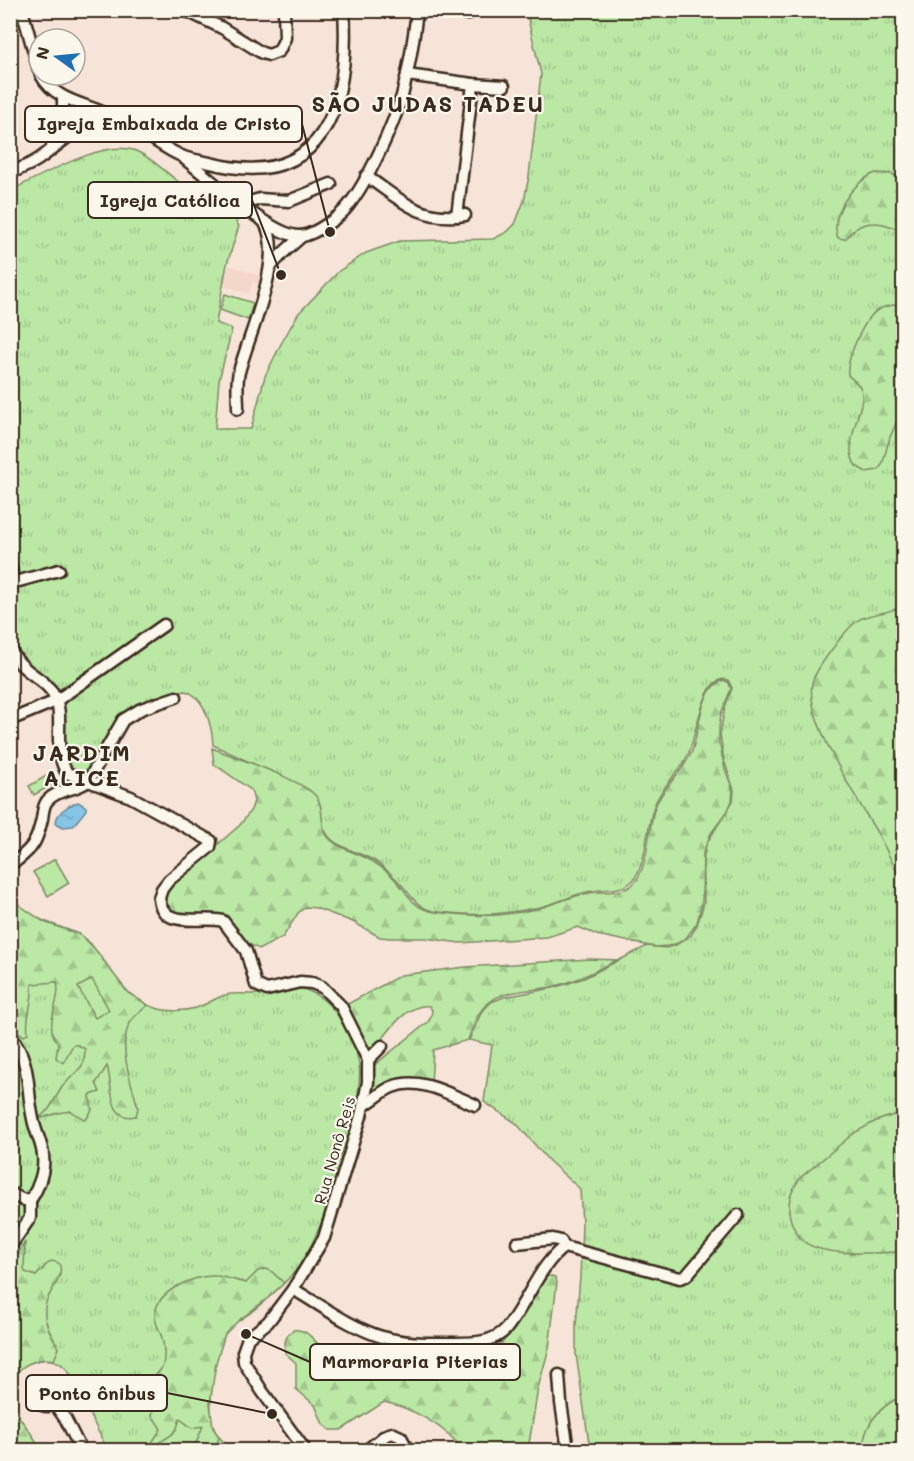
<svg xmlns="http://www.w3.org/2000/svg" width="914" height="1461" font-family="Mali,sans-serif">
  <defs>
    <pattern id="grass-tufts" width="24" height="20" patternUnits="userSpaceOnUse" patternTransform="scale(1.5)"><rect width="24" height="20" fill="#bbe8a5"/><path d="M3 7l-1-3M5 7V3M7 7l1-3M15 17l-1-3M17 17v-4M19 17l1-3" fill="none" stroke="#a2c78e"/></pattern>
    <pattern id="forest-firs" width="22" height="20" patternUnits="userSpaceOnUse" patternTransform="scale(1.5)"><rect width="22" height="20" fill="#bbe8a5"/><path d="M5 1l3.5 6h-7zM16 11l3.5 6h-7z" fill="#a2c78e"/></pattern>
    <pattern id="water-ripples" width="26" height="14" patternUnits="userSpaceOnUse" patternTransform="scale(1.5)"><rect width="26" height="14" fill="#87c5e7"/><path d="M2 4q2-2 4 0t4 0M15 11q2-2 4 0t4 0" fill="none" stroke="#75a9c6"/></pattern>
  </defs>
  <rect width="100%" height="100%" fill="#f7e4d8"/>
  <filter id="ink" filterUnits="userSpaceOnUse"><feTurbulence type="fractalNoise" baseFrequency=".0167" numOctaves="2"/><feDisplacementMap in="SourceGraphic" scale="12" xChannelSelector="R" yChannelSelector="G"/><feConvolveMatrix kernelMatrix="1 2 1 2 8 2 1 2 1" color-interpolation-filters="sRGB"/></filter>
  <g filter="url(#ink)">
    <path fill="#f5d6ca" d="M229,265L261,276L258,284L253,282L249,294L223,286Z"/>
    <g fill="url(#grass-tufts)" stroke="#7b8962" stroke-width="1.5">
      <path d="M523,11H903V1450H590L576,1354V1325L580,1277L582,1224L580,1189L549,1161L516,1123L484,1102L492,1045L469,1040L481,1013L491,1002L504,997L553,988L584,978L647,946L666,948L676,945L691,935L697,925L704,903L703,862L706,844L733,801L734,790L724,760L720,734L725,707L732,688L728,680C702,672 696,741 687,757C677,775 661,787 654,806C646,828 648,855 636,876C627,893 603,888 587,892C569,896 553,905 535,908C507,914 478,916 449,913C441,912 430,912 423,907C412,901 407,889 398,881C392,874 384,868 378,863C364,853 335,848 327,834C316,819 328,805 309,790L213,745C212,727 205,696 185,691C170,695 153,697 139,703C111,714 100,749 88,774C82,772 75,771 70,766C60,755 64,716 64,701L151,642L144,633L60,689C45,678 23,667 15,649C0,617 29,583 11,548V190C40,177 101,140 133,150C148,155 162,169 175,179C193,193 214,204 233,217L239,226L227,264L216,323L232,329L219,380L215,429H251L265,376L281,344L298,314L339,271L366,253L400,241L493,239L507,232L515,224L524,201L529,176L541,74L528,19Z"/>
      <path d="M10,894C23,919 56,924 79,934C87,938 93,947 98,953C116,976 126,999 156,1008C167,1012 185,1011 196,1008C206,1005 215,998 225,995C238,992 253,995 266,994C276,993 287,987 297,988C330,992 354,1034 359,1064C365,1105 323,1238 296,1270C283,1286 266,1300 250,1313C242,1318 234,1323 228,1329C215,1344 207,1408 213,1426C216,1436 225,1444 233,1450H107C101,1436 94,1423 87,1409C78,1389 69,1355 41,1360C35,1361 29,1363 24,1366C13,1373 9,1386 11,1399C15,1420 34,1431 40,1450H11Z"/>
    </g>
    <g fill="url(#forest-firs)" stroke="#7b8962" stroke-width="1.5">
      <path d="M876,173L892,174L903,181V232C890,225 875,219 860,226C854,228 850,235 845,239L838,238C829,215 854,180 876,173Z"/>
      <path d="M903,304V408L890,437L882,465L878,470L866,472L856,466C840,443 868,405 861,389C859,383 852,380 848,375C846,359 865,315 880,309C887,305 896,305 903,304Z"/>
      <path d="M903,605V885C895,869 888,852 879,836C860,803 805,721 812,683C815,670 845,630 857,621C868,612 890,615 903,605Z"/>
      <path d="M724,680L729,683L731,689L721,714L719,728V742L725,769L733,790L732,801L727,812L711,833L703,853L702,903L697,923L686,938L678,943L668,946L655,947L597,935L578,927L547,937L460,943L425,938H390L380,937L353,922L316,908L306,907L298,913L283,937L260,949C240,944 241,925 225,918C211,912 188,914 172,911L164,901L169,887L240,825L251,810L254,801L251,790L214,764L212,748C237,758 297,778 315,795C326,807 318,825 328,837C339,850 361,853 375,863C383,868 393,876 399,884C407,893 412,904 424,909C434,913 445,913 455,914C481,917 510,915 536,909C554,905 571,896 588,893C601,891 622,894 632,885C650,868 647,829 655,807C663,786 684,772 692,751C699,732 700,686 724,680Z"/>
      <path d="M10,894L15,902L44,922L81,935L94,948L128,993L148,1005C143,1010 135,1015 131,1021C116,1045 132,1084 138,1108L136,1116C107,1123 113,1083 107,1066L96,1083L100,1092L90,1095L92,1110L86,1120L70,1111L58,1113L38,1119L49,1109L62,1087L81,1067L84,1062L85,1049L78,1045H73L63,1063L56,1058L58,1044C56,1040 53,1036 52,1031C49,1015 61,999 57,982L32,984C34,1001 25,1016 28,1033L24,1036L14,1029V1016L10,1006Z"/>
      <path d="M590,959L617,960C596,971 575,982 551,987C533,991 508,990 492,1000C478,1009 473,1026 468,1040L433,1050L431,1084L418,1082L367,1100L372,1067L428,1022L431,1017L432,1010L429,1006C403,1003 383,1040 369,1057L344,1006L401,975L466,967Z"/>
      <path d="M903,1112V1252C877,1252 824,1258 803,1241C797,1236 794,1229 791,1221C786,1205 790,1192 800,1178L854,1133L876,1121Z"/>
      <path d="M11,1195L23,1203L28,1212L11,1245Z"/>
      <path d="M25,1242L24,1269L25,1272L36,1276L46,1265L52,1261L59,1263C66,1279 46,1291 45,1308C43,1323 52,1336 59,1348L54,1360C44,1358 31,1361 23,1367C16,1372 12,1379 11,1387C8,1415 32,1427 40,1450H11V1266Z"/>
      <path d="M265,1269L271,1271L284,1283L268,1298L238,1321L225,1334L216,1363L210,1403L213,1428L219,1437L215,1450H193L203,1426L192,1428L180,1419C178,1423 178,1429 174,1432C168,1440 160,1438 152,1450H147L161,1429L152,1415C158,1399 151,1398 152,1384C152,1375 161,1373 163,1365C165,1358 164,1345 162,1338C160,1330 155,1324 155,1316C155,1291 194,1275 215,1276C226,1276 235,1281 246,1283L258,1271Z"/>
      <path d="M551,1276L555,1277L557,1282L549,1348L538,1388L528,1450H463C446,1427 413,1408 384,1402L346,1427L341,1430H330L323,1424L315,1405L296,1389V1363L285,1353C284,1343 285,1336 293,1330C310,1327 316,1348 330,1352C344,1356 376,1359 389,1355C398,1352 406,1346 415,1345C432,1343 443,1354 459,1357C502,1366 522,1314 540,1283L545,1277Z"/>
      <path d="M894,1400L903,1401V1450H864C862,1429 876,1411 894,1400Z"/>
    </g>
    <g fill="#bbe8a5" stroke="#7b8962" stroke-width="1.5">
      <path d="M225,294L253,303L248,320L220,310Z"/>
      <path d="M48,775L53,784L34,795L29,786Z"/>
      <path d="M55,859L69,883L48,896L33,872Z"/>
      <path d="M92,979L109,1010L95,1018L78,987Z"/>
    </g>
    <path fill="url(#water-ripples)" stroke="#698797" stroke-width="1.5" d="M78,802L86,807V810L73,826L63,827L56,823C56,812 69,805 78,802Z"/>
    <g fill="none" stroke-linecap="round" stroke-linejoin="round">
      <g stroke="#3b2a1e" stroke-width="15">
        <g id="minor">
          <path d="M22,10L39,70"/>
          <path d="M185,10L222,28L262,53L269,55L279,51L285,38L284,10"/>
          <path d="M451,10L468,14"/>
          <path d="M41,75C57,105 96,104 122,122"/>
          <path d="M407,75L473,84L504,86"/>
          <path d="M80,104L85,127"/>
          <path d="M52,146L63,121V97"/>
          <path d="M185,159C208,177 274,239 302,236C315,234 340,217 348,206C368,181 392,128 402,96C409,68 414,39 417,10"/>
          <path d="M10,173C20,169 30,165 39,159C60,144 78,124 106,122C137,119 156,147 184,157C192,160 202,161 210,163C324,192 350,105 344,10"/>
          <path d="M366,176C401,200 420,222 465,215"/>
          <path d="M243,204L260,199L289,201L331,184"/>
          <path d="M457,216L473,84"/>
          <path d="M271,266L283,253L302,236"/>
          <path d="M238,409C238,397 236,383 239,372C249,333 285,259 265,223"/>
          <path d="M10,564L13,579L10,598"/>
          <path d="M12,583L59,570"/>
          <path d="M10,647C20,674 44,676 54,695C66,717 51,747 67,773L131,797L211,841L210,847L169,880L162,889L159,898C162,931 203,915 223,921L246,951L256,985L267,990L300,982L312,983L322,987L341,1006L368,1060V1082L361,1116L324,1238L293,1289L268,1322L248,1338L243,1352L244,1362L262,1391L305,1450"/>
          <path d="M10,720L56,701L164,625"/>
          <path d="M16,861C34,847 37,841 42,819C43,813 43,806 47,801C59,788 75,791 88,781L123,720L141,709L176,697"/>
          <path d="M10,1035C32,1063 26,1088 33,1119C35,1131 42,1143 43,1155C45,1170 39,1187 31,1199L23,1200L10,1193"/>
          <path d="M368,1060L382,1046"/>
          <path d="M364,1105C374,1100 382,1091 392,1087C420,1076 449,1094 475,1105"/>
          <path d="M517,1243L553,1239L561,1241L564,1247"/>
          <path d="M10,1247L30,1218V1200"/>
          <path d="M293,1289C322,1306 350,1327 382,1337C406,1344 431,1343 455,1343C474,1343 493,1343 506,1329C526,1305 540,1264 564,1247L680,1278L686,1276L738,1215"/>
          <path d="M559,1375L561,1403L568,1450"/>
          <circle cx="47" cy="1397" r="9"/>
          <path d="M54,1403L66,1420L81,1450"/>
          <path d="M367,1450L386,1435L392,1433L401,1437L408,1450"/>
        </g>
      </g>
      <use href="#minor" stroke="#fbf7ec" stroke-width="10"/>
    </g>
  </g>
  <g text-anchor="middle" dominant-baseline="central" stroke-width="4.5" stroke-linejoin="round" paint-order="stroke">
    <g font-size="16" fill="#3b2a1e" stroke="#fbf7ec">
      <text transform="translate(334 1150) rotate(-74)">Rua Nonô Reis</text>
    </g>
    <g font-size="22" font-weight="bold" letter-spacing="1.5" fill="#3b2a1e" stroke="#fbf7ec">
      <text x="428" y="103">SÃO JUDAS TADEU</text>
      <text x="82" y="752">JARDIM<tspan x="82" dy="25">ALICE</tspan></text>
    </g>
  </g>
  <path fill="none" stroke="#3b2a1e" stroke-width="2" d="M330 232L302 124M281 275L252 200M246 1334L310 1362M272 1414L167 1393"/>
  <g fill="#3b2a1e" stroke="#fbf7ec" stroke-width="2">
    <circle cx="330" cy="232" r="6"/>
    <circle cx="281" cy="275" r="6"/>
    <circle cx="246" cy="1334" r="6"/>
    <circle cx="272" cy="1414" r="6"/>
  </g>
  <g fill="#fbf7ec" stroke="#3b2a1e" stroke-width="2">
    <rect x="25" y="106" width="277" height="36" rx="6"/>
    <rect x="88" y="182" width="164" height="36" rx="6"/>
    <rect x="310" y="1344" width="210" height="36" rx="6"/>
    <rect x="26" y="1375" width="141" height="36" rx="6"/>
  </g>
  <g font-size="18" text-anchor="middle" font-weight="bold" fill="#3b2a1e">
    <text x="164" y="130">Igreja Embaixada de Cristo</text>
    <text x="170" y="207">Igreja Católica</text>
    <text x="415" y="1368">Marmoraria Piterias</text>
    <text x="97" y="1400">Ponto ônibus</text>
  </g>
  <rect width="914" height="1461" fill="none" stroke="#fbf7ec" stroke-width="36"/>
  <rect x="18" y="18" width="878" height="1425" fill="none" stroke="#3b2a1e" stroke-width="2" filter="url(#ink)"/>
  <g transform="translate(57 57) rotate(285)"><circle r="28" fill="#fbf7ec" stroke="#aea59a" stroke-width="1.5"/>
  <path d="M0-4.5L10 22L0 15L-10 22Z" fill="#1f6fb2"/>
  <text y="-9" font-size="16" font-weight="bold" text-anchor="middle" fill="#3b2a1e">N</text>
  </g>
</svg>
